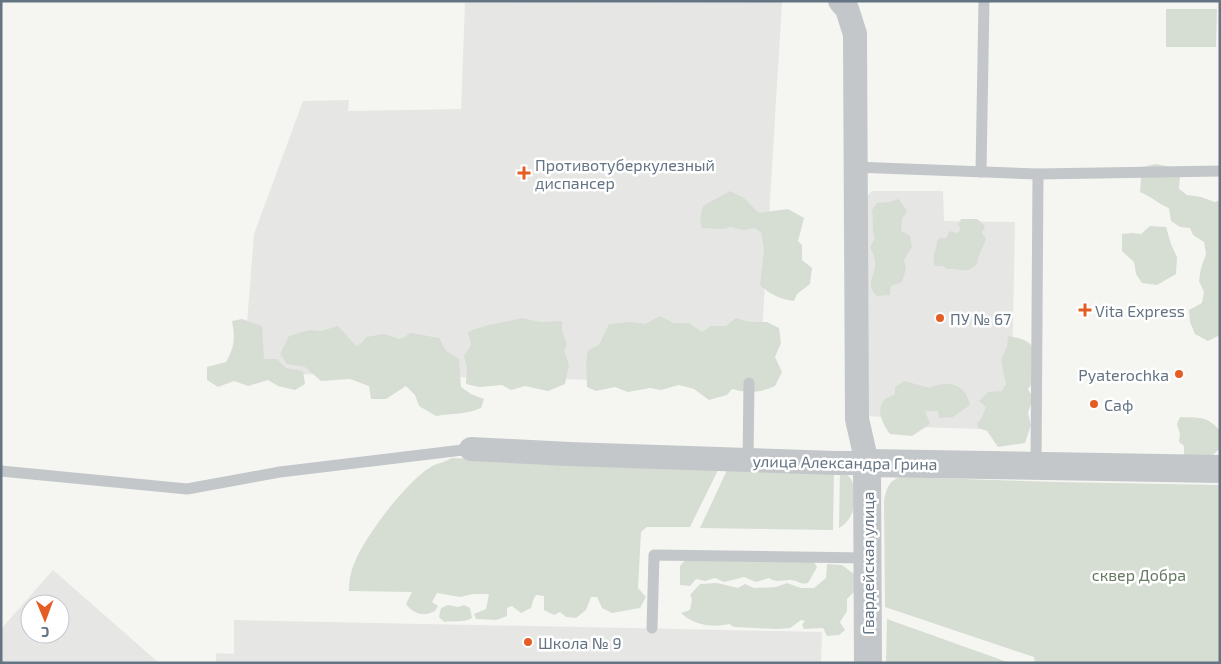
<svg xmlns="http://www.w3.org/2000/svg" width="1221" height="664" font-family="'Exo 2',sans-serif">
  <rect width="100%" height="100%" fill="#f5f6f2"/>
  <g fill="#e6e7e5" fill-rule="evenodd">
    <path d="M782,2L759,383L243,373L254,234L303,101L349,100L348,111L461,109L465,3Z"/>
    <path d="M872,191H943L944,221L1015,222L1011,430L885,426L883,417L866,416L867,196Z"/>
    <path d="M53,570L159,663H1V629ZM30,604H60V634H30Z"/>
    <path d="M234,620L822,632L821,663H216V653L234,654Z"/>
  </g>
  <g fill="#d6ddd3">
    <path d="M1166,9H1217L1216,47H1166Z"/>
    <path d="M1156,164L1170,167L1180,177L1179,189L1187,195L1201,197L1215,202L1220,200V335L1208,341L1195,334L1190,322L1189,310L1202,303L1204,292L1199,281L1201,268L1206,254L1204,242L1193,235L1190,228L1180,227L1171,221L1169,208C1158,204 1151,196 1140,192L1142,167Z"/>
    <path d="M730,191L744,198L759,213L788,209L804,218L798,241L802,245V260L812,268L810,284L797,294L794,301C780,299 771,295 760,285L764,250L761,232L754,228L744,230L731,227L723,229L702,228L700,219L703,206Z"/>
    <path d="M899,199L907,211L902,219L901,231L910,236L912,247L904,260L906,269L902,282L891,286L890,295L877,296C864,284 876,276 875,262C875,257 872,251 870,247L875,238C871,228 874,221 872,210L877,203L889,202Z"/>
    <path d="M961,219H977L985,226L982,233L986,239C983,248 978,254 977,264C964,276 961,267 948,269L942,266H935C931,257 937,250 937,241L940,238H946L950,231L957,233L961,229L958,225Z"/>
    <path d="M1150,226L1166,227L1171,244L1177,257L1176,274L1157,285L1142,283L1136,274L1134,262L1122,251V234L1132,233L1141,234Z"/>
    <path d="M660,316L674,323H689L702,332L711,326H726L736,318L750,322H767L779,328L781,343L775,357L782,372L775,386C758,393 750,394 732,389L727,395L709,400L694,389L679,385L661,390L650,388L628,392L615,387L596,391L587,387C587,374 585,363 588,350L599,345L609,324L629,322L645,324Z"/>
    <path d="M522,318L540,322L562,321V331L567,344L564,351L569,365L565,384L548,391L525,386L511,390L502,385L479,387L466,384L467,367L464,356L471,345L468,332C486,324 503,323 522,318Z"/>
    <path d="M242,319L262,326L264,359H277L286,368L303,371L305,384L295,390L278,386L268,380L248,386L234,381L218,387L207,380V367L226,362C235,346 235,338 232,321Z"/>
    <path d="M338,326L356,346L362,343L366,337L384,334L400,339L411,333L439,338L446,351L459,359L461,387L471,394L484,399L481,408C465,415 453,413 436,416L419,406L415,395L406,386L386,399H371L369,386L350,379L321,381L305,367L287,364L280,354L289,336L309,330L321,331Z"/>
    <path d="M1008,336C1035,340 1033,347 1042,370L1028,389L1033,398L1028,413L1031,425L1025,443L998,447L987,431L978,428L977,423L981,419L986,407L979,401L988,392L1002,391L1006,384L1001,360L1007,347Z"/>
    <path d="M904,381L930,388C941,382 958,381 965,393C967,396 969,401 970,405L953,417L939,418L938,411H925L930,424L912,436L890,434C884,426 875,410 884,400C886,398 892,396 895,394V387Z"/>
    <path d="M1180,417C1198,418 1207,415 1220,431V448L1211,457L1184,455V446L1179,442L1180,434L1177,424Z"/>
    <path d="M452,458L719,468L690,527H647L641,532L638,588L646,597L640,608L612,613L602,608L597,597H591L586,610L576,618L566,617L560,612L554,615L544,610V596L536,595L534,598L531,608L521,613L512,606L507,608V616L496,620L476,619L474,614L486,609L489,594H473L460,597L437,593L432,602L438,606L435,611C424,617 413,614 406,604L412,592L349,591C349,582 350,573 354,564C364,537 408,479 434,465C440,463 447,461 452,458Z"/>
    <path d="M728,468L834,469L833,530L700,528Z"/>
    <path d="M840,470C862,478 859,518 839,528Z"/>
    <path d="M900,477L1057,482L1220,485V663H1035L1034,657L885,607L884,501C886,490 888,481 900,477Z"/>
    <path d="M686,559H812L817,567L808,583C800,585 796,579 789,580C781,580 777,583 769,578L756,582L744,577L724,582L715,578L705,581L696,579L690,586L680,585V566Z"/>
    <path d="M827,564L842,565L854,574L855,591L847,599V611L840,622L845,630L839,635L827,636L823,628L804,629L802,625L805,621L801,620L790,628L777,629L734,627L729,624C713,628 693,625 681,613L690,610L692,599L690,595L700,584L717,583L738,588L745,584L754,588L776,587L787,583L801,588H814L826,578Z"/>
    <path d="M448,605L458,607L464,605L470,608L472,618C464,623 453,620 444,622L439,617L441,608Z"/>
    <path d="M887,619L1010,663H886Z"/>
  </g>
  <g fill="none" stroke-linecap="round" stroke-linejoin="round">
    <g stroke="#c3c7ca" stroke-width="11">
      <path d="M854,167L1038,174L1220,171"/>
      <path d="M981,172L984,1"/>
      <path d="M748,460L749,383"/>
      <path d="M1036,466L1038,174"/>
      <path d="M1,471L187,489L280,472L471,449"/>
      <path d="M652,628L654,555L867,558"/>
    </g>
    <path stroke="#c3c7ca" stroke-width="24" d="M471,449L569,454L836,463H867L857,419L855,34L847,9L840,1"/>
    <path stroke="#c3c7ca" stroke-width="28" d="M868,663L867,463L1220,469"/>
  </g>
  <g fill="#e35d25" stroke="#fff" stroke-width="2">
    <path d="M521.5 165.5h5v5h5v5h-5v5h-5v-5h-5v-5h5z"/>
    <path d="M1082.5 302.5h5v5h5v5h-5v5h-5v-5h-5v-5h5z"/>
    <circle cx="940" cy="318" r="5"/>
    <circle cx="1179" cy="374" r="5"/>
    <circle cx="1094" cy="404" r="5"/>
    <circle cx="528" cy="642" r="5"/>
  </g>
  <g text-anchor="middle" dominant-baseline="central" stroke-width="5" stroke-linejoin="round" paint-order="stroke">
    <g font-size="16" fill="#647483" stroke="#fff" text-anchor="start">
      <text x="535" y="164">Противотуберкулезный<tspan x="535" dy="18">диспансер</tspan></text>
      <text x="1095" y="310">Vita Express</text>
      <text x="950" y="318">ПУ № 67</text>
      <text x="1169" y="374" text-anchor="end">Pyaterochka</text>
      <text x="1104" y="404">Саф</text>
      <text x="538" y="642">Школа № 9</text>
    </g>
    <g font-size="16" fill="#647483" stroke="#fff">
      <text transform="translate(845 462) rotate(1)">улица Александра Грина</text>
      <text transform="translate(867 563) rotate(-90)">Гвардейская улица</text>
    </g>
    <g font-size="16" fill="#677a63" stroke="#fff">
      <text x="1139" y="574">сквер Добра</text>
    </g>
  </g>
  <rect width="1221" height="664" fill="none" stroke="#647483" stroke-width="5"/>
  <g transform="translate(45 619) rotate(179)"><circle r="24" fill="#ffffff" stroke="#c1c7cd"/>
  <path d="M0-4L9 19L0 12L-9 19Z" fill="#e35d25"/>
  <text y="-8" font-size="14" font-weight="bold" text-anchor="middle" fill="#647483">С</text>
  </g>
</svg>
